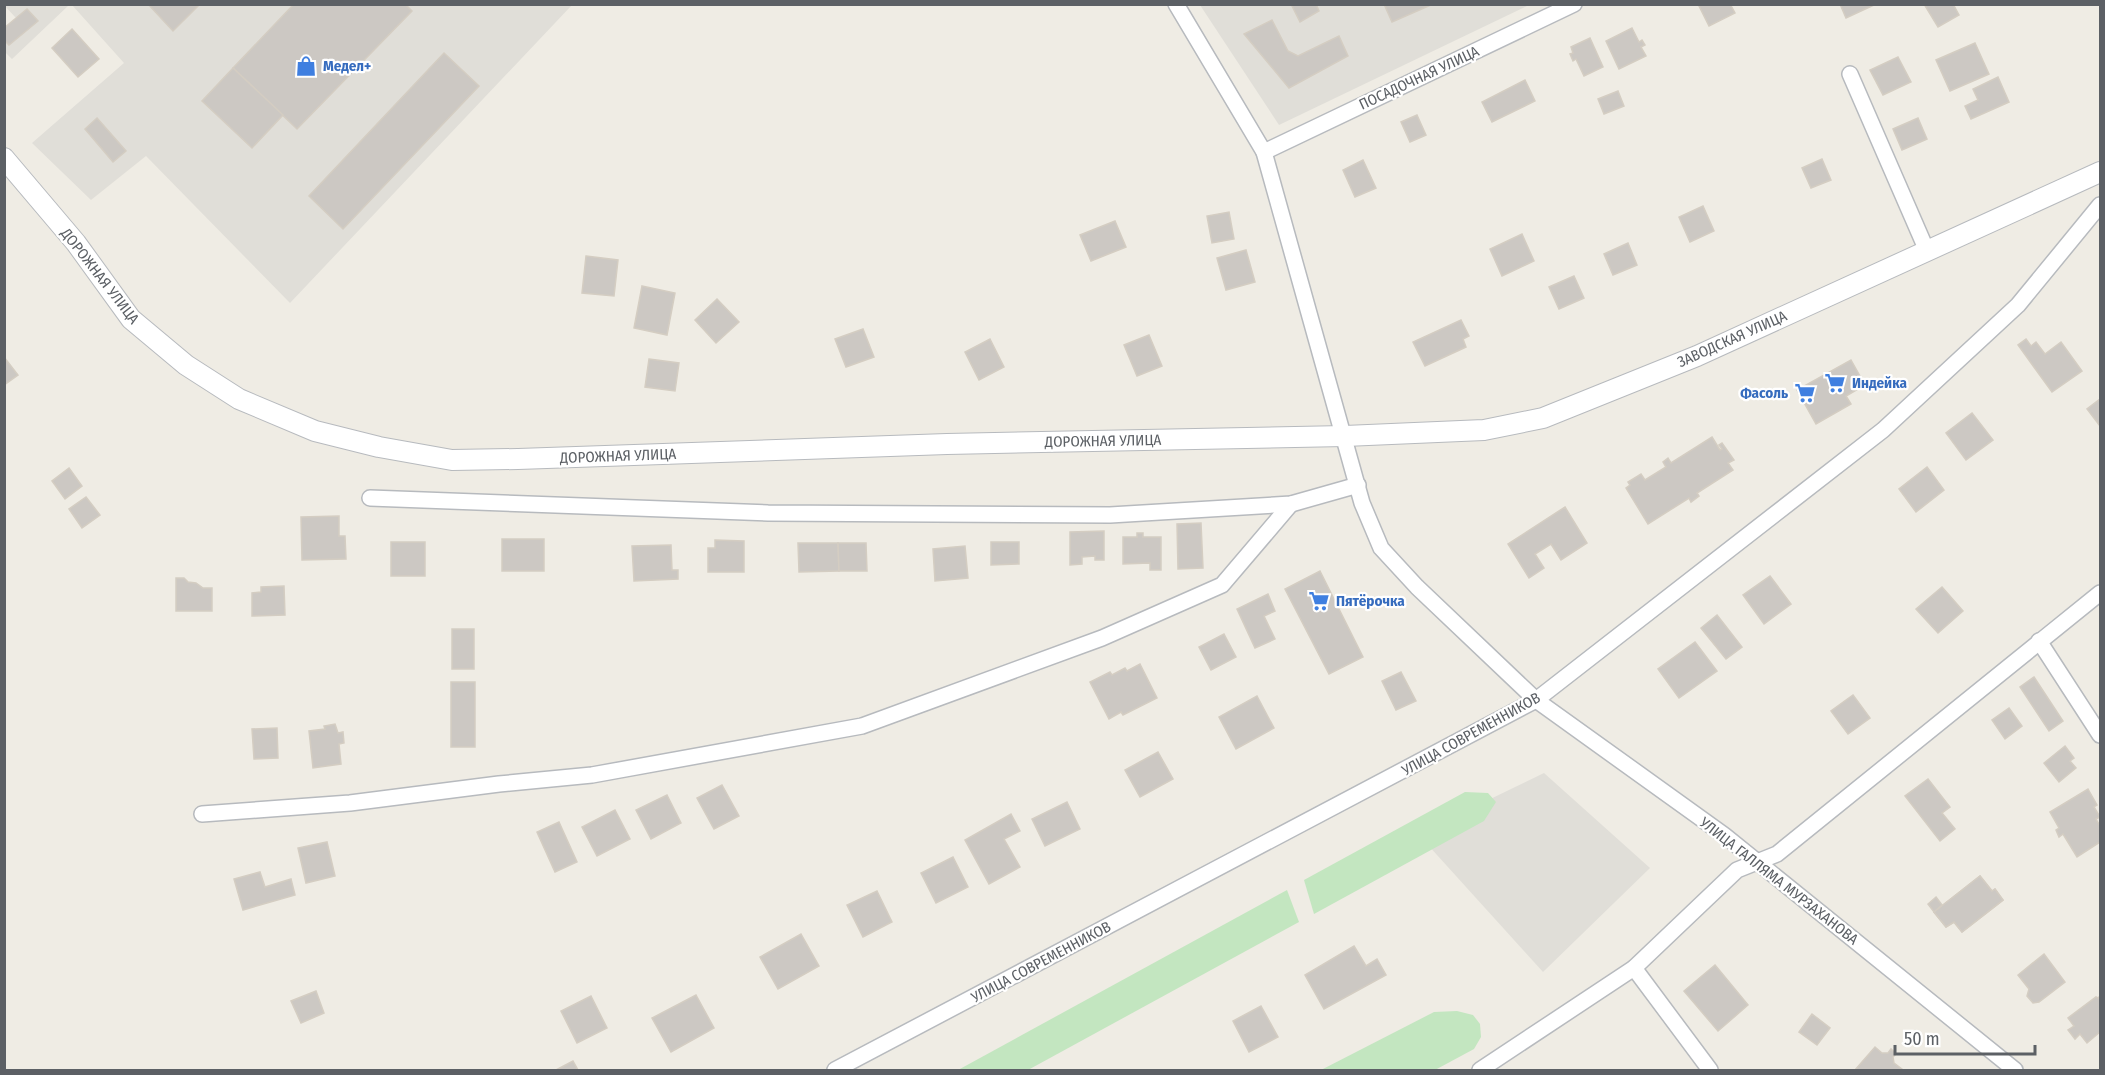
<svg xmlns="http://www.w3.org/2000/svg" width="2105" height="1075" font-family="'Fira Sans Condensed',sans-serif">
  <rect width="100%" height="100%" fill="#efece4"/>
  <g fill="#e0ded8">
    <path d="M4,5H69L12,59L5,52V28L16,18Z"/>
    <path d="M72,5H572L290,303L146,156L91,200L32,143L124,63Z"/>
    <path d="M1200,5H1529L1279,125Z"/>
    <path d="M1544,773L1650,868L1543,972L1418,834Z"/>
  </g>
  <g fill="#c3e6c0">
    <path d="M1465,792L1488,793L1496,802L1484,821L1314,914L1304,880Z"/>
    <path d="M1287,890L1299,922L1028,1070H958Z"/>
    <path d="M1457,1011L1473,1015L1480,1024L1481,1037L1474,1049L1435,1070H1321L1434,1012Z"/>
  </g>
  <g fill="#ccc8c3" stroke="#d4cdc2" stroke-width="1.5">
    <path d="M148,4H200L173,31Z"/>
    <path d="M294,4H405L412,11L297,129L233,68Z"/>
    <path d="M1291,4H1316L1319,11L1300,22Z"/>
    <path d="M1384,4H1433L1392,22Z"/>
    <path d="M1698,4H1730L1735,13L1709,26Z"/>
    <path d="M1840,4H1874V5L1846,18Z"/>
    <path d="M1924,4H1953L1959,15L1938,27Z"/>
    <path d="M27,9L38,21L9,45L4,40V28Z"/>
    <path d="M1272,20L1288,51L1298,56L1339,36L1348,56L1289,88L1244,34Z"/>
    <path d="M1632,28L1639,42L1642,40L1645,45L1641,47L1646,56L1619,69L1606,41Z"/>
    <path d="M72,29L99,59L78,77L52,48Z"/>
    <path d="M1590,38L1603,67L1584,76L1576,59L1573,61L1570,54L1573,53L1571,47Z"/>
    <path d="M1975,43L1989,74L1950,91L1936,60Z"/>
    <path d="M444,53L479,86L343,229L309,196Z"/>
    <path d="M1898,57L1911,82L1883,95L1870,70Z"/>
    <path d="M233,68L283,115L252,148L202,101Z"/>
    <path d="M1998,77L2009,102L1971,119L1965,106L1978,100L1973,89Z"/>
    <path d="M1525,80L1535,101L1492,122L1482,102Z"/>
    <path d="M1618,91L1624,106L1604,114L1598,99Z"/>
    <path d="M1417,115L1426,135L1410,142L1401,122Z"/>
    <path d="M97,118L126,151L113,162L85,129Z"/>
    <path d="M1918,118L1927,139L1902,150L1893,129Z"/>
    <path d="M1822,159L1831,180L1811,188L1802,168Z"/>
    <path d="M1363,160L1376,188L1355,197L1343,170Z"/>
    <path d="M1703,206L1714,231L1690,242L1679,217Z"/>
    <path d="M1229,212L1234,239L1212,243L1207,216Z"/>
    <path d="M1115,221L1126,247L1091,261L1080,235Z"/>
    <path d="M1522,234L1534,261L1502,276L1490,249Z"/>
    <path d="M1628,243L1637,265L1613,275L1604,254Z"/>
    <path d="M1246,250L1255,282L1226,290L1217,258Z"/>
    <path d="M586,256L618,260L614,296L582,293Z"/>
    <path d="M1574,276L1584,298L1559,309L1549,287Z"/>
    <path d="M642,286L675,293L667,335L634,328Z"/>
    <path d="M717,299L739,322L716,343L695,320Z"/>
    <path d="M1461,320L1469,336L1463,339L1466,347L1425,366L1413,342Z"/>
    <path d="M863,329L874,357L846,367L835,339Z"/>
    <path d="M1149,335L1162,366L1137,376L1124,345Z"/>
    <path d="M990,339L1004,367L979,380L965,352Z"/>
    <path d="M2026,339L2031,346L2036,342L2045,354L2061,342L2082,371L2052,392L2018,345Z"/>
    <path d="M4,357L18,375L4,385Z"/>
    <path d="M649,359L679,363L675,391L645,387Z"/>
    <path d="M1851,360L1865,385L1846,396L1851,404L1816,424L1797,390Z"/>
    <path d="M2100,399V426L2087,409Z"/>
    <path d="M1972,413L1993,440L1966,460L1946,433Z"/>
    <path d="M1712,437L1720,450L1722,449L1719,445L1722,443L1734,460L1728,463L1733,470L1697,493L1699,496L1691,502L1689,498L1648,524L1626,488L1630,485L1628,482L1641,474L1645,480L1666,467L1663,462L1668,458L1671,463Z"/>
    <path d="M1927,467L1944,490L1916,512L1899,489Z"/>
    <path d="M69,468L82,486L65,499L52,481Z"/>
    <path d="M86,497L100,515L82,528L69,509Z"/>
    <path d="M1565,507L1587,543L1561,560L1551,544L1535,554L1544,568L1529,578L1508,544Z"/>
    <path d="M339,516V536H345L346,559L302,560L301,517Z"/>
    <path d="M1201,523L1203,568L1178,569L1177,524Z"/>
    <path d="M1104,531V560H1095V556L1082,557V564L1070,565V532Z"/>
    <path d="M1137,533H1143V537H1161V570H1150V563L1123,564V537H1137Z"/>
    <rect x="502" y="539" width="42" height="32"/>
    <path d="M715,540L744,541V572H708V548H715Z"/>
    <rect x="391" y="542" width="34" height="34"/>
    <path d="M991,542H1019V564L991,565Z"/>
    <path d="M798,543H838L839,571L799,572Z"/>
    <path d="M838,543H866L867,571H839Z"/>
    <path d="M671,545L672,570H678V579L634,581L632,546Z"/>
    <path d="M965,546L968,578L935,581L933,549Z"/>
    <path d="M1320,571L1363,657L1329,674L1285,589Z"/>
    <path d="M1770,576L1791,604L1764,624L1743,595Z"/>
    <path d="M176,578H184L188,582L196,583L203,588H212V611H176Z"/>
    <path d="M284,586L285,615L252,616V593L261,592V587Z"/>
    <path d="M1942,587L1963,611L1938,633L1916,609Z"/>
    <path d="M1268,594L1275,611L1264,616L1275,639L1255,648L1237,609Z"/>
    <path d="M1717,615L1742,647L1726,659L1701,628Z"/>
    <rect x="452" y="629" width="22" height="40"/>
    <path d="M1224,634L1236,657L1211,670L1199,647Z"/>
    <path d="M1695,642L1717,671L1679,698L1658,669Z"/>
    <path d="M1140,664L1157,698L1123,715L1121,712L1109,719L1090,682L1110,672L1112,675L1125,668L1127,671Z"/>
    <path d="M1401,672L1416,701L1396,710L1382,681Z"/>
    <path d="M2034,677L2063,721L2049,731L2020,687Z"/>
    <rect x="451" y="682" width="24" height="65"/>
    <path d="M1853,695L1870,718L1848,734L1831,711Z"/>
    <path d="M1257,696L1274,728L1236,749L1219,717Z"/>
    <path d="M2009,708L2022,726L2005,739L1992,720Z"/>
    <path d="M335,724L338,733L343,732L344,743L339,744L341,764L313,768L309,731L325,729L324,726Z"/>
    <path d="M277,728L278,758L254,759L252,729Z"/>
    <path d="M2065,746L2074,758L2070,761L2076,768L2059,782L2044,763Z"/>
    <path d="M1158,752L1173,779L1140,797L1125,770Z"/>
    <path d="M1928,779L1950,807L1942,813L1955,829L1940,841L1905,796Z"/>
    <path d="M722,785L739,816L714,829L697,798Z"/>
    <path d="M2088,789L2097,805L2094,807L2100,817L2096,819L2100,826V842L2077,857L2063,834L2059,837L2056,830L2059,828L2050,812Z"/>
    <path d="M667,795L681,823L651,839L636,810Z"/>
    <path d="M1067,802L1080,829L1045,846L1032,819Z"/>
    <path d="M615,810L630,839L597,856L582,827Z"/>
    <path d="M1011,814L1020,831L1004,839L1020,867L989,884L965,840Z"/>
    <path d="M559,822L577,862L555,872L537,832Z"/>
    <path d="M327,842L335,876L306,883L298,848Z"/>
    <path d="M953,857L968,887L936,903L921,873Z"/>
    <path d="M260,872L265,887L291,879L295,895L243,910L234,879Z"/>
    <path d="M1980,876L1992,891L1995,889L2003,900L1962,932L1954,922L1946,927L1934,912Z"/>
    <path d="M1980,876L1992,891L1995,889L2003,900L1962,932L1954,922L1946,927L1934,912Z"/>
    <path d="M877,891L892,922L863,937L847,905Z"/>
    <path d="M1936,897L1942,905L1934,912L1928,904Z"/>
    <path d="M801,934L819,966L778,989L760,957Z"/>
    <path d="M1354,946L1366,966L1377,959L1386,975L1324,1009L1305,975Z"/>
    <path d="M2044,954L2065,982L2039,1002L2033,1003L2027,996L2029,989L2018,975Z"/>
    <path d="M1715,965L1748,1005L1718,1031L1684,991Z"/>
    <path d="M316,991L324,1013L301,1023L291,1001Z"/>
    <path d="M696,995L714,1028L671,1052L652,1018Z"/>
    <path d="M591,996L607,1028L577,1043L561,1011Z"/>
    <path d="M2100,996V1032L2087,1043L2080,1034L2075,1039L2068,1030L2074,1026L2068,1018L2096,997L2098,998Z"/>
    <path d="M1261,1006L1278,1037L1249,1052L1233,1021Z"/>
    <path d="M1812,1014L1830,1028L1817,1045L1799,1032Z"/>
    <path d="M1875,1047L1882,1053H1888L1891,1049L1896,1054L1893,1057L1894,1063L1902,1069L1900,1070H1855Z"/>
    <path d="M573,1061L578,1070H556Z"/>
  </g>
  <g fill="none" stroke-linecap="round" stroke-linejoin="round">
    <g stroke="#b7babe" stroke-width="18">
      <g id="minor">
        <path d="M1176,4L1264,152L1362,503L1381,548L1417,587L1536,700L1724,835L2015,1070"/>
        <path d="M1850,74L1927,251"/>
        <path d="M1264,152L1574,4"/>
        <path d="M370,498L768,513L1110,515L1291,504L1358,485"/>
        <path d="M2039,641L2100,735"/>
        <path d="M202,814L350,803L499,784L592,775L862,726L1102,638L1222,585L1291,504"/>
        <path d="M1634,968L1710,1070"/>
        <path d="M835,1070L1536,700L1883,430L2018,305L2100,205"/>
        <path d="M1480,1070L1634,968L1737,870L1777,854L2100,593"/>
      </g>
    </g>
    <g stroke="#b7babe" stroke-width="22">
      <path id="tertiary" d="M4,158L76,243L131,319L186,365L239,399L315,431L379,447L452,460L518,459L947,444L1345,436L1484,430L1543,418L1697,356L2100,172"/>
    </g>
    <use href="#minor" stroke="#fff" stroke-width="15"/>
    <use href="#tertiary" stroke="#fff" stroke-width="20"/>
  </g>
  <defs>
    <g id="shop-bare" transform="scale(1.62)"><path d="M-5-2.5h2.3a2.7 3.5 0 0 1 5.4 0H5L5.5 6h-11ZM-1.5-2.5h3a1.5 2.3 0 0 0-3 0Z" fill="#3f7fe0" stroke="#fff" stroke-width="2.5" paint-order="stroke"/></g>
    <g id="supermarket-bare" transform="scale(1.62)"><path d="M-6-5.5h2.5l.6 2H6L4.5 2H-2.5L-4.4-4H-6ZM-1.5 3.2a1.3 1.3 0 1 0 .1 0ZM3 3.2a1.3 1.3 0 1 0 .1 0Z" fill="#3f7fe0" stroke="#fff" stroke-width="2.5" paint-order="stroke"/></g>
  </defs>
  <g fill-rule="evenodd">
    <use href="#shop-bare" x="306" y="66"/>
    <use href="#supermarket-bare" x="1835" y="383"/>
    <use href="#supermarket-bare" x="1805" y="393"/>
    <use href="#supermarket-bare" x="1319" y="601"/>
  </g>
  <g text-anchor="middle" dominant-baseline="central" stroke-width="4.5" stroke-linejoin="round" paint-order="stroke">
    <g font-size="15" font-weight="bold" fill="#366cbe" stroke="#fff" text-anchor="start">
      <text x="323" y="66">Медел+</text>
      <text x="1852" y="383">Индейка</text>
      <text x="1788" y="393" text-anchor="end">Фасоль</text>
      <text x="1336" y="601">Пятёрочка</text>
    </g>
    <g font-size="15" fill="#5c6065" stroke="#fff">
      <text transform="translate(1419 78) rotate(-25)">ПОСАДОЧНАЯ УЛИЦА</text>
      <text transform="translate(100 276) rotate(52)">ДОРОЖНАЯ УЛИЦА</text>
      <text transform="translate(1732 339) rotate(-24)">ЗАВОДСКАЯ УЛИЦА</text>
      <text transform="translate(1103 441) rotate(-1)">ДОРОЖНАЯ УЛИЦА</text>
      <text transform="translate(618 456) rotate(-2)">ДОРОЖНАЯ УЛИЦА</text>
      <text transform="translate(1471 734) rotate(-29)">УЛИЦА СОВРЕМЕННИКОВ</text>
      <text transform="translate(1779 881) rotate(38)">УЛИЦА ГАЛЛЯМА МУРЗАХАНОВА</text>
      <text transform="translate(1041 962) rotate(-28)">УЛИЦА СОВРЕМЕННИКОВ</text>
    </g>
  </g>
  <rect width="2105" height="1075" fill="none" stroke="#5c6065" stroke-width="12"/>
  <path d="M1895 1045v9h140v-9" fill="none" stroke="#5c6065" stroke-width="3"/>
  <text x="1904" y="1045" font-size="18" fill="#5c6065" stroke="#ffffff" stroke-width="4.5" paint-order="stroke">50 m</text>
</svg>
